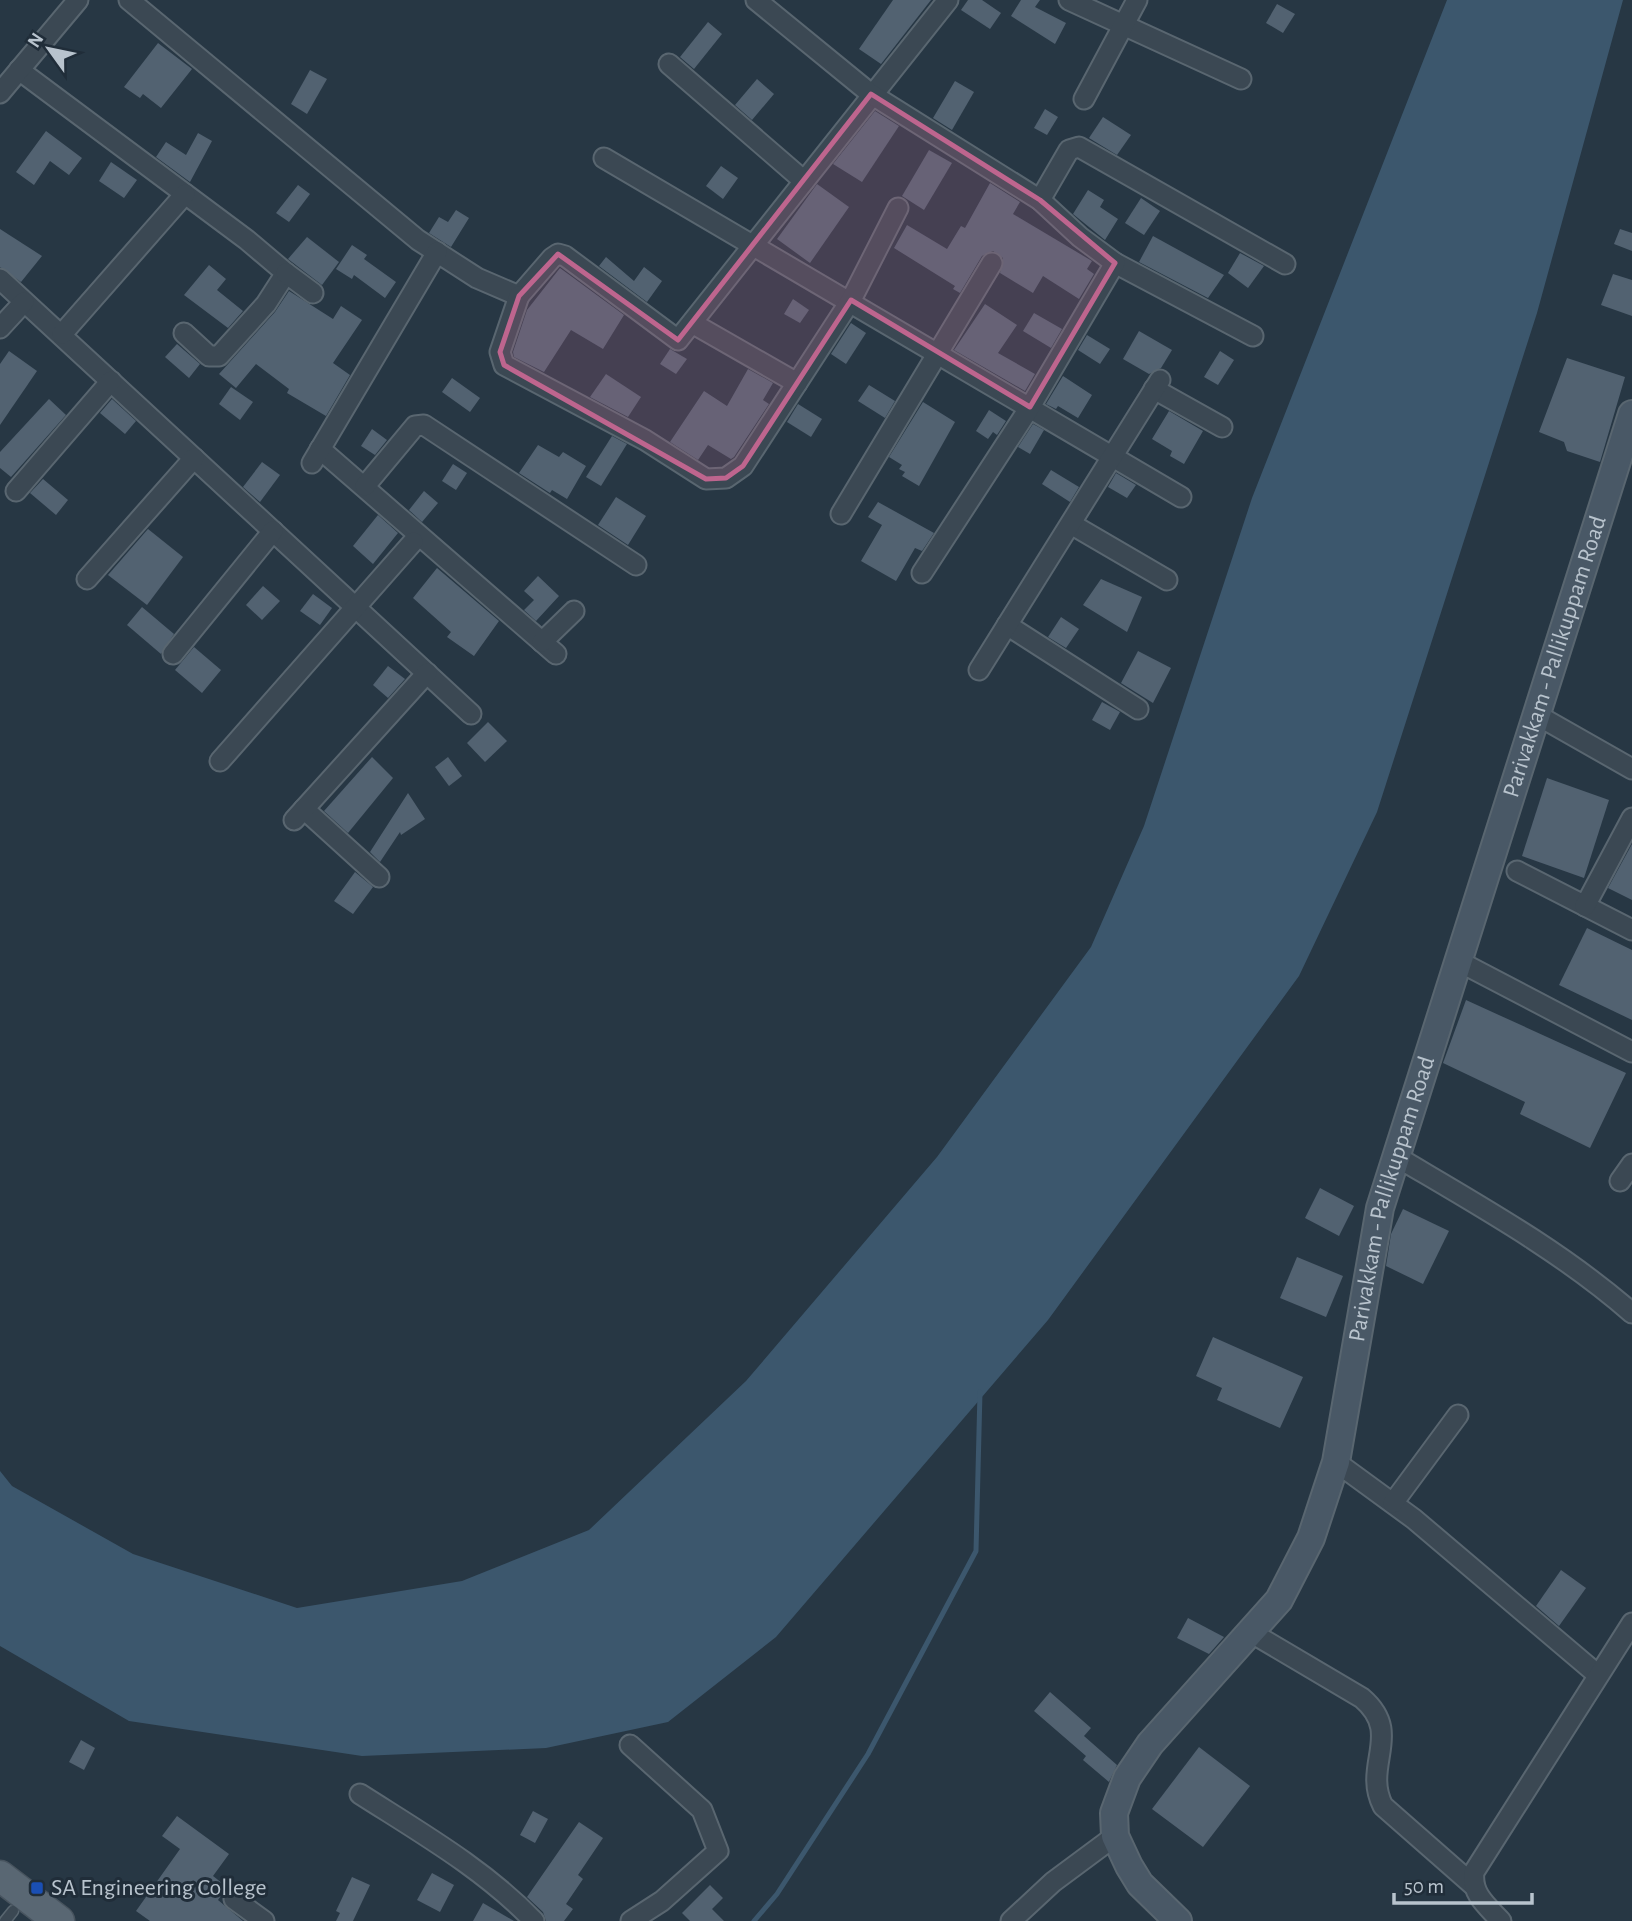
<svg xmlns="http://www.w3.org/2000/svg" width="1632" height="1921" font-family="'Alegreya Sans',sans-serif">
  <rect width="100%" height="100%" fill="#273744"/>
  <path fill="#3c576d" d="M1447,0H1623L1537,313L1377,812L1299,976L1048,1320L776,1637L668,1722L546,1748L362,1756L129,1721L0,1646V1471L12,1486L133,1554L297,1608L462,1581L589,1530L746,1381L937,1157L1091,947L1144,826L1252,498Z"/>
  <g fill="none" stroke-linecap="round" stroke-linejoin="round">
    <path stroke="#3c576d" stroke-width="5" d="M754,1921L777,1894L868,1754L976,1551L980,1392"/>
  </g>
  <g fill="#526271">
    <path d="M893,0H931L881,64L859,49Z"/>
    <path d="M968,0H982L1001,13L990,29L961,10Z"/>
    <path d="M1021,0H1040L1035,7L1066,23L1055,44L1011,16Z"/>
    <path d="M1277,4L1295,14L1283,33L1266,23Z"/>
    <path d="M708,22L722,34L694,69L680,57Z"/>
    <path d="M158,43L192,69L161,108L143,94L140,98L124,87Z"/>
    <path d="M310,70L327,79L307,114L291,104Z"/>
    <path d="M757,79L774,94L752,120L735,105Z"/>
    <path d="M955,81L974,92L952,130L933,118Z"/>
    <path d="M1045,109L1058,117L1047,135L1034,128Z"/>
    <path d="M875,111L899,126L862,182L833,164Z"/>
    <path d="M1103,117L1131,135L1117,155L1089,138Z"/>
    <path d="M46,131L82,158L69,175L50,161L34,185L16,172Z"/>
    <path d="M198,133L212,141L190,182L156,157L166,142L186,155Z"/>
    <path d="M929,150L952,163L924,210L902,196Z"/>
    <path d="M111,162L137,180L124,198L99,181Z"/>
    <path d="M721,166L738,178L723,199L706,186Z"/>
    <path d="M990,183L1020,202L1013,214L1092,261L1087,269L1094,274L1079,299L1043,276L1033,293L1000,273L1003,258L993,251L982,256L960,293L953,289L955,286L894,248L907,225L947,249L961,226L965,228Z"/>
    <path d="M817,184L849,207L810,263L777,239Z"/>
    <path d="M298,185L310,194L289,222L276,213Z"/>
    <path d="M1088,190L1104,200L1100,207L1118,219L1105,240L1073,214Z"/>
    <path d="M1141,198L1160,211L1144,235L1125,223Z"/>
    <path d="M456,210L469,218L451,247L429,233L439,217L448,222Z"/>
    <path d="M0,229L42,256L21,282L0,267Z"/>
    <path d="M1620,229L1632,233V251L1614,244Z"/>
    <path d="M1153,236L1224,275L1208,298L1139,262Z"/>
    <path d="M307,237L339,262L322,285L288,259Z"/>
    <path d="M352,245L367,255L364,259L396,282L385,298L354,275L352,279L336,269Z"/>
    <path d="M1240,253L1264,266L1248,288L1228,273Z"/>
    <path d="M606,257L634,281L644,267L662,281L647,302L599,266Z"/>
    <path d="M209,265L226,279L217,290L243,311L228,328L184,295Z"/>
    <path d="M560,268L624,315L603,349L571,330L544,372L514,357L513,352L527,310Z"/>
    <path d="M1613,274L1632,280V316L1601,305Z"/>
    <path d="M289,291L333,319L341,306L362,320L333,363L350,375L326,416L287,393L289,389L256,364L236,388L219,374L275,312Z"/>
    <path d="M793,299L809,310L800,323L784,314Z"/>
    <path d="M985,304L1017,325L998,353L1035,374L1025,391L954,350Z"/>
    <path d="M1034,313L1062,329L1051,348L1023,331Z"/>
    <path d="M851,323L866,333L846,364L831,354Z"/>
    <path d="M1139,331L1172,350L1161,368L1149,374L1123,359Z"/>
    <path d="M1087,335L1110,349L1100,364L1078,350Z"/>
    <path d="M177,344L200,364L189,378L165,357Z"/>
    <path d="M670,349L687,359L676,374L660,364Z"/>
    <path d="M9,351L37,371L0,425V364Z"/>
    <path d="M1220,351L1234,360L1218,385L1204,377Z"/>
    <path d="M1567,358L1625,377L1600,462L1567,451L1564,442L1539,432Z"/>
    <path d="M748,369L773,383L763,400L769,404L734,457L731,459L708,445L698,460L670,442L704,391L727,406Z"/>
    <path d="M606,374L641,397L628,417L590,397Z"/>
    <path d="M1063,376L1092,395L1078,418L1058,406L1056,409L1046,404Z"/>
    <path d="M452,378L480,398L470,412L442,392Z"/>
    <path d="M869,385L895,401L885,418L858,401Z"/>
    <path d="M231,387L253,402L240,420L219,404Z"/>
    <path d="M49,399L66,415L11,477L0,468V452Z"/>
    <path d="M112,399L136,421L125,434L100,413Z"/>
    <path d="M923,402L955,422L919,486L902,476L905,472L899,469L902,465L889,457Z"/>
    <path d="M798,404L822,419L811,437L787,422Z"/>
    <path d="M989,410L1006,421L997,435L993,432L988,439L976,431Z"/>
    <path d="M1169,411L1203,431L1184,464L1170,456L1172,451L1152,439Z"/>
    <path d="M1033,424L1044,430L1030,454L1018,447Z"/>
    <path d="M372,429L387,440L375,455L361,446Z"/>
    <path d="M612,436L627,444L601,486L586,477Z"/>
    <path d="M538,445L559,457L563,452L586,466L567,499L552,490L550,493L519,473Z"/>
    <path d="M262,462L280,475L260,502L243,487Z"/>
    <path d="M453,464L467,473L456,490L442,481Z"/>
    <path d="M1051,470L1079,487L1070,502L1042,484Z"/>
    <path d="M1116,473L1136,485L1127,498L1108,487Z"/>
    <path d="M43,479L68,500L56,515L30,493Z"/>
    <path d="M424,491L438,503L422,522L409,510Z"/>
    <path d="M616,497L646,516L628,545L598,525Z"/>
    <path d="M878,502L934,533L922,551L915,548L896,581L861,561L882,525L868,517Z"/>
    <path d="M378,515L398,533L373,564L353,546Z"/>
    <path d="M148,529L183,557L147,605L108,575Z"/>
    <path d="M437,568L499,621L474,656L447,637L451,632L413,598Z"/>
    <path d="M538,576L559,596L536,621L524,610L534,600L524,591Z"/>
    <path d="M1101,579L1142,597L1127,632L1083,605Z"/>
    <path d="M263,586L280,601L262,620L246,605Z"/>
    <path d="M313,594L332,608L320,625L300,611Z"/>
    <path d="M142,607L174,634L161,654L127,625Z"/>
    <path d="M1061,617L1079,629L1066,648L1048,637Z"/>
    <path d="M194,647L221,670L202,693L175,670Z"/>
    <path d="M1138,651L1171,668L1153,703L1121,683Z"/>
    <path d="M388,666L405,679L388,698L373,685Z"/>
    <path d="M1102,702L1120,712L1110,730L1092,720Z"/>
    <path d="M488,722L507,741L485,762L467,743Z"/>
    <path d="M372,757L393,778L348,833L324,811Z"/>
    <path d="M448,757L462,776L449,786L435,767Z"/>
    <path d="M1547,778L1609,800L1584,878L1522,856Z"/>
    <path d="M408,793L425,819L401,835L400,832L380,862L370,852Z"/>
    <path d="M1632,844V900L1608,888Z"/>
    <path d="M355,872L373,887L353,914L334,901Z"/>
    <path d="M1587,928L1632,950V1020L1559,985Z"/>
    <path d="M1466,1000L1626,1073L1590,1148L1520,1114L1525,1102L1443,1063Z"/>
    <path d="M1320,1188L1354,1206L1339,1236L1305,1218Z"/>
    <path d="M1403,1209L1449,1231L1423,1284L1386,1266L1391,1234Z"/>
    <path d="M1297,1257L1343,1276L1326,1317L1280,1298Z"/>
    <path d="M1213,1337L1303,1377L1280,1428L1217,1400L1222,1388L1196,1376Z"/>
    <path d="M1561,1570L1586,1588L1559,1626L1536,1606Z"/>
    <path d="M1188,1618L1224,1637L1209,1654L1177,1638Z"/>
    <path d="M1050,1692L1091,1728L1084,1736L1117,1765L1109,1782L1083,1760L1086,1756L1034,1711Z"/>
    <path d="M81,1740L95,1748L84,1770L69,1762Z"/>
    <path d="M1199,1747L1250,1786L1203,1847L1152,1809Z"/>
    <path d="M533,1811L548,1819L535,1843L520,1835Z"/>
    <path d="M177,1816L229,1854L213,1876L227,1887L218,1900L243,1921H150L136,1911L180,1849L162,1836Z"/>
    <path d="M579,1822L603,1838L578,1875L583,1879L566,1904L573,1909L564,1921H546L543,1912L527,1897Z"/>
    <path d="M432,1873L454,1885L440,1912L417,1900Z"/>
    <path d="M352,1877L370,1885L353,1921H336L340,1913L336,1911Z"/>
    <path d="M710,1885L723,1898L712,1909L724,1921H690L682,1913Z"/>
    <path d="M483,1903L514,1921H473Z"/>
  </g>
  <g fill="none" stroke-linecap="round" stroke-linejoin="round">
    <g stroke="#596670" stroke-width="13">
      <path id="lane" d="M5,1921L13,1911"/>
    </g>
    <g stroke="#596670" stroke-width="23">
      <g id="street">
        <path d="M129,0L418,240L477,278L519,296L552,258L558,254L565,256L678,340L948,0"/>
        <path d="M756,0L871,94L1040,200L1080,237L1115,263L1253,336"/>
        <path d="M1069,0L1241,79"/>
        <path d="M669,64L804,181"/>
        <path d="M19,70L247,240L286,273L266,304L219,356H209L184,333"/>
        <path d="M0,93L78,0"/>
        <path d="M1084,99L1137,0"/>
        <path d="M604,158L1181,497"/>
        <path d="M1040,200L1069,150L1079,147L1285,264"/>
        <path d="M286,273L313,293"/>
        <path d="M0,279L471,714"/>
        <path d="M519,296L500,352L504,365L645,440L706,479L726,478L743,466L851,300L898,208"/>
        <path d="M692,323L797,383"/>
        <path d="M0,328L24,302"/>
        <path d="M62,334L185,194"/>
        <path d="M1154,389L1222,427"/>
        <path d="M320,449L556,654"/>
        <path d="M312,463L437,252"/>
        <path d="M365,486L415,426L424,425L636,565"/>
        <path d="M16,491L111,381"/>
        <path d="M841,514L992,263"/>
        <path d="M1071,524L1167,580"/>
        <path d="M922,573L1030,407L1115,263"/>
        <path d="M87,579L194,458"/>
        <path d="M1007,625L1138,709"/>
        <path d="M542,642L574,611"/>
        <path d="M173,654L273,531"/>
        <path d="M979,670L1160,380"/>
        <path d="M1537,715L1632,769"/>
        <path d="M220,761L413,542"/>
        <path d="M304,809L379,877"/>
        <path d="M294,820L427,673"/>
        <path d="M1517,871L1632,930"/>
        <path d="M1585,906L1632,818"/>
        <path d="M1458,961L1632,1052"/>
        <path d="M1397,1157C1478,1205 1561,1251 1632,1313"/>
        <path d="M1620,1181L1632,1164"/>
        <path d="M1336,1462L1414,1519L1598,1675"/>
        <path d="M1393,1503L1458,1415"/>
        <path d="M1252,1633L1362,1698C1404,1734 1362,1765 1383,1806L1473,1885"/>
        <path d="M630,1745L702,1810L718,1851L662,1901L631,1921"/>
        <path d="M360,1794C421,1833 484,1869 534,1921"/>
        <path d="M234,1899L264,1921"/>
        <path d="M1011,1921L1053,1882L1115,1836"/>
        <path d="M1501,1921C1487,1906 1471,1894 1474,1872L1632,1623"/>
      </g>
    </g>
    <g stroke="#596670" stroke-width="30">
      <g id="secondary">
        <path id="s1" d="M1178,1921L1140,1884L1129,1866L1115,1836L1114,1813L1127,1778L1150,1744L1279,1600L1311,1538L1336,1462L1380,1208L1632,414"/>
      </g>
    </g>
    <g stroke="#48545f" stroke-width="33">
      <path id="primary" d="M0,1876L59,1921"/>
    </g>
    <use href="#lane" stroke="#3b4853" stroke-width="10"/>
    <use href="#street" stroke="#3b4853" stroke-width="19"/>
    <use href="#secondary" stroke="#495866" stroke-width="26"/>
    <use href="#primary" stroke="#596773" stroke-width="30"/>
  </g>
  <path fill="#be658e" fill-opacity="0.2" stroke="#be658e" stroke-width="5" stroke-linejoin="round" d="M871,94L1040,200L1115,263L1030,407L851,300L743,466L726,478L706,479L504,365L500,352L519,296L558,254L678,340Z"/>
  <rect fill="#1a4fb4" stroke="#202d39" stroke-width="2.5" x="30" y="1881" width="14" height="14" rx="3.5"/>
  <g text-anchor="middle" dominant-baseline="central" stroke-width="6" stroke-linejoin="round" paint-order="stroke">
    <g font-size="24" fill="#b8c3cd" stroke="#202d39">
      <text stroke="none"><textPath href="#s1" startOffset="1388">Parivakkam - Pallikuppam Road</textPath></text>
      <text stroke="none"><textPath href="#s1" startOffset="821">Parivakkam - Pallikuppam Road</textPath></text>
    </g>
    <g font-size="24" fill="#b8c3cd" stroke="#202d39" text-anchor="start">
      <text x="51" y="1888">SA Engineering College</text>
    </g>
  </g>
  <g transform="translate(49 49) rotate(303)" stroke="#202d39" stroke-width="5" paint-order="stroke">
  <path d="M0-5L12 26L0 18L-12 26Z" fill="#b8c3cd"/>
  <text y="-10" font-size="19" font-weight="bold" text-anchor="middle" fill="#b8c3cd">N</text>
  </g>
  <path d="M1394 1893v10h138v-10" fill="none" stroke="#b8c3cd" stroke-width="3.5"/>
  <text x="1404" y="1893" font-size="21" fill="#b8c3cd" stroke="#202d39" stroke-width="5" paint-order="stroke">50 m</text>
</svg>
